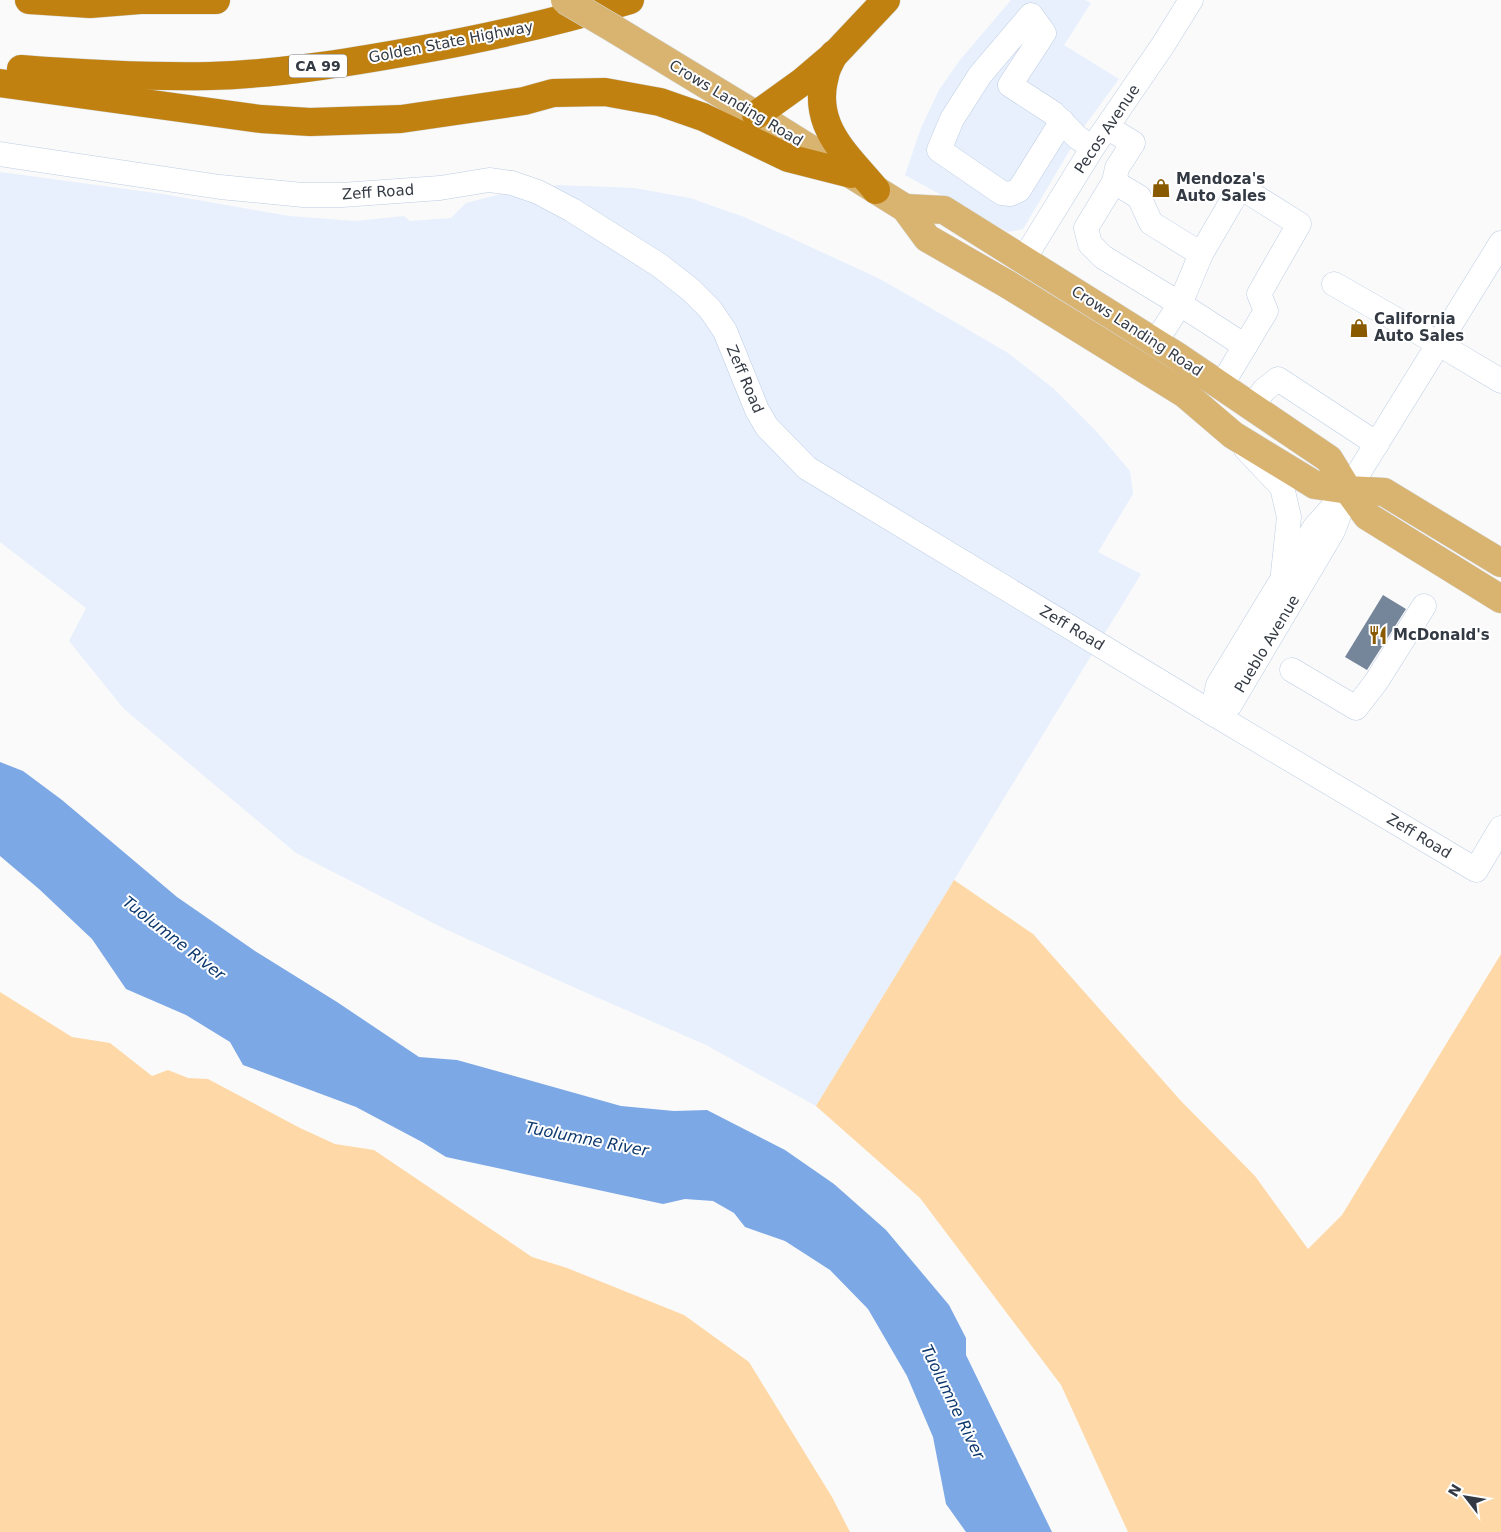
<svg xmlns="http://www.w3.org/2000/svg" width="1501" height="1532" font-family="'DejaVu Sans',sans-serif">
  <rect width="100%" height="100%" fill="#fafafa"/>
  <g fill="#e7f0fc">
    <path d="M1011,0H1085L1091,3L1064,45L1119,79L1083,128L1023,229L1008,232L905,175L921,128L939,90L960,60Z"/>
    <path d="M0,172L163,194L289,216L355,221L404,216L410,221L451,218L466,203L505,193L558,185L634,188L690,198L744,217L789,237L880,279L955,322L1008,353L1053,388L1096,431L1130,471L1133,494L1098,552L1141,574L816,1106L706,1045L571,986L443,928L296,853L124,709L69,641L86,608L0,542Z"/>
  </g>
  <g fill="#fed8a6">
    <path d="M954,880L1033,934L1181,1101L1255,1176L1308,1249L1342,1215L1501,954V1532H1128L1061,1385L920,1198L816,1106Z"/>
    <path d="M0,992L72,1037L110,1043L152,1076L168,1070L188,1078L208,1079L300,1128L335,1144L374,1150L532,1257L567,1268L684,1315L749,1362L832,1497L850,1532H0Z"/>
  </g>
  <path fill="#7ca8e6" d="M0,762L23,771L62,800L177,897L255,951L337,1002L419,1057L457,1060L621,1106L674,1111L707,1110L785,1150L834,1184L886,1230L949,1305L966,1338V1355L1052,1532H966L946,1504L933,1437L907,1376L868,1309L830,1270L785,1241L745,1227L734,1213L713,1201L685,1199L663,1204L446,1157L422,1142L356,1107L243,1065L230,1042L186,1015L126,989L92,939L39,889L0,856Z"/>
  <path fill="#75859a" d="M1383,595L1406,609L1367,670L1345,657Z"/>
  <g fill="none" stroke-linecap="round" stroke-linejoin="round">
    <g stroke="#bccce3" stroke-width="25">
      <g id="minor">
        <path d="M1062,121L1019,190L1010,194L1002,193L939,150L952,119L980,75L1031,15L1044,33L1010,85L1053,113L1078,138L1093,147"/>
        <path d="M1107,127L1133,143L1117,168L1114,182L1139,197L1151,223L1201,254L1240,187L1299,224L1259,294L1266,311L1245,346L1180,304L1103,257L1090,244L1086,228L1114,182"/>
        <path d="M0,154L220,187L303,195H342L440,188L489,180L512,183L538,192L572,210L659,265L691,290L710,309L725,331L757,410L767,427L807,468L1212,713L1476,870L1501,828"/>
        <path d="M1024,259L1093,147L1163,45L1191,0"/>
        <path d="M1334,284L1439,344L1501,381"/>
        <path d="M1155,343L1180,304L1201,254"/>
        <path d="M1221,386L1245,346"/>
        <path d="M1252,407L1264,390L1278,379L1377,444"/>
        <path d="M1246,449L1282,487L1289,517L1283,573"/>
        <path d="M1292,670L1356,708L1376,682L1424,606"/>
        <path d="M1212,713L1218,685L1283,578L1315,527L1348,490L1501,243"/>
        <path d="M1212,713L1230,705L1333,531L1344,501"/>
      </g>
    </g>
    <g stroke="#d6d8d9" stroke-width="29">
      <g id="major">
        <path d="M616,30L756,115L905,208L927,238L1007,284L1185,394L1233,435L1315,485L1348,490L1367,516L1501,599"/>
        <path d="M905,208L944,210L1177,356L1329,459L1348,490L1384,492L1501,563"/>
      </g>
    </g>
    <g stroke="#d6d8d9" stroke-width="29">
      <g id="highway">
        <path d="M29,0L90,4L140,0H216"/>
        <path d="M834,54C831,61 826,68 825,76C811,126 847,155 876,190"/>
        <path d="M21,69C84,74 147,77 210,76C278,74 346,63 413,51C486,38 558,22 630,0"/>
        <path d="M0,83L261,119L310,122L401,119L524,101L553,93L605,92L660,102L703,117L788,158L851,174"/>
        <path d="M756,115L802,82L835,54L886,0"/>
      </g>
    </g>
    <use href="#minor" stroke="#fff" stroke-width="24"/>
    <use href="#major" stroke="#d9b370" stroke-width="28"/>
    <use href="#highway" stroke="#c08110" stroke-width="28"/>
    <g stroke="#d6d8d9" stroke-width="29" stroke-linecap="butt">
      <path id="major-bridge" d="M565,0L616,30"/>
    </g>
    <use href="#major-bridge" stroke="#d9b370" stroke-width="28"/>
  </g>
  <defs>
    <g id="shop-bare" transform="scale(1.5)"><path d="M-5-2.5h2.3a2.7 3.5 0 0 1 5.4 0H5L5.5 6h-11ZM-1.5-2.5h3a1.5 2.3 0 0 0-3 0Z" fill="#895a00" stroke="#fff" stroke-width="2.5" paint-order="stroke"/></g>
    <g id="restaurant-bare" transform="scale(1.5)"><path d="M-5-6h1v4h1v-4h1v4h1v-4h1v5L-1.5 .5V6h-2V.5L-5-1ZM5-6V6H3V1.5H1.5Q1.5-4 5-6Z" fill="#895a00" stroke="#fff" stroke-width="2.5" paint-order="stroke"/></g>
  </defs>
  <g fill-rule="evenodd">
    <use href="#shop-bare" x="1161" y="188"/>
    <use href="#shop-bare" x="1359" y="328"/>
    <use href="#restaurant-bare" x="1378" y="635"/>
  </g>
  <g text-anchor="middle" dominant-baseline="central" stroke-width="4" stroke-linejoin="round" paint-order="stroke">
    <rect fill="#fff" stroke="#70757b" stroke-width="1" x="289" y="54.5" width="58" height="23" rx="4"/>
    <g font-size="14" font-weight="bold" fill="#333a43">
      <text x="318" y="66">CA 99</text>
    </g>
    <g font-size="15" fill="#333a43" stroke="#fff">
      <text transform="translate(451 42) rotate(-11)">Golden State Highway</text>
      <text transform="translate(736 103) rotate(31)">Crows Landing Road</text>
      <text transform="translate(1107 129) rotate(-56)">Pecos Avenue</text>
      <text transform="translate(378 192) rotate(-4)">Zeff Road</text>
      <text transform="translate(1137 331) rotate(33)">Crows Landing Road</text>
      <text transform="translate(745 379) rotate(67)">Zeff Road</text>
      <text transform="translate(1072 628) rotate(31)">Zeff Road</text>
      <text transform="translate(1267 644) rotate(-59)">Pueblo Avenue</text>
      <text transform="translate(1419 836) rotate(31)">Zeff Road</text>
    </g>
    <g font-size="15" font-weight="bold" fill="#333a43" stroke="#fff" text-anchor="start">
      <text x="1176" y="179">Mendoza's<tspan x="1176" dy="17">Auto Sales</tspan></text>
      <text x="1374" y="319">California<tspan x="1374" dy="17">Auto Sales</tspan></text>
      <text x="1393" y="635">McDonald's</text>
    </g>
    <g font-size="16" font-style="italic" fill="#0d396f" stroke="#fff">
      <text transform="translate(174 938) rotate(38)">Tuolumne River</text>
      <text transform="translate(587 1139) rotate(11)">Tuolumne River</text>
      <text transform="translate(953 1402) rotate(64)">Tuolumne River</text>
    </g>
  </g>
  <g transform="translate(1466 1497) rotate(301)" stroke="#ffffff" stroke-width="4" paint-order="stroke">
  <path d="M0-4L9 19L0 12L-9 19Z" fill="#333a43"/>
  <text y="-8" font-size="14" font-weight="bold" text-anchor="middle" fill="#333a43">N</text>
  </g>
</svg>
